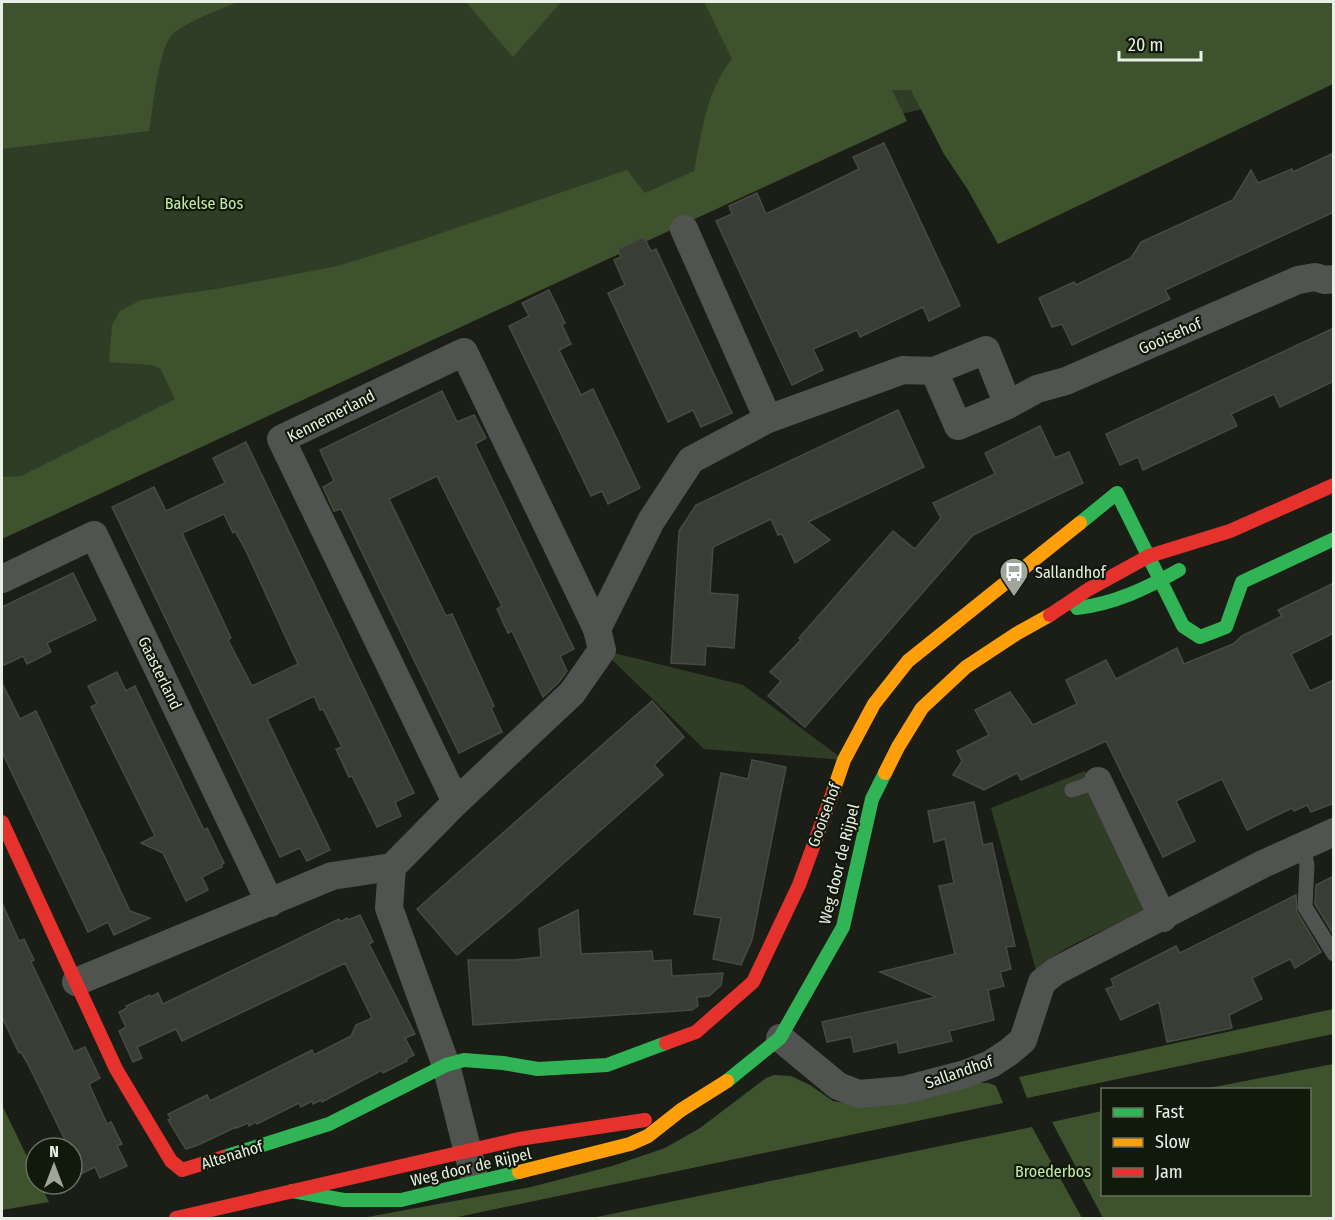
<svg xmlns="http://www.w3.org/2000/svg" width="1335" height="1220" font-family="'Fira Sans Condensed',sans-serif">
  <rect width="100%" height="100%" fill="#1a1e16"/>
  <g fill="#303d26">
    <path d="M2,2H1333V20L905,113L675,205L2,505Z"/>
    <path d="M602,650L743,685L844,760L704,749Z"/>
    <path d="M1085,771L1156,907C1129,919 1052,950 1036,970L991,808Z"/>
  </g>
  <g fill="#3e522d">
    <path d="M2,2H238C221,9 182,23 171,36C158,52 153,108 149,131L2,149Z"/>
    <path d="M466,2H561L513,57Z"/>
    <path d="M704,2H1333V84L998,244L968,190L944,154L911,90H892L907,121L2,539V477L21,476L175,399L160,368L151,365L109,362L112,325L120,311L141,300L222,288L338,266L418,241L627,170L645,193L694,171C702,132 706,91 732,59Z"/>
    <path d="M1333,1009V1034L1027,1098L1019,1077Z"/>
    <path d="M1333,1064V1218H1103L1052,1122L1102,1111V1194H1310V1090L1204,1089Z"/>
    <path d="M774,1075L791,1076L810,1085L833,1101L852,1104L978,1083H989L996,1086L1003,1103L453,1218H362L531,1187L612,1166L665,1148L700,1128L766,1078Z"/>
    <path d="M2,1105L36,1175V1184H40L49,1202L2,1210Z"/>
    <path d="M1032,1127L1082,1218H592Z"/>
  </g>
  <g fill="#383e33" stroke="#474b44" stroke-width="1.5" fill-rule="evenodd">
    <path d="M884,143L960,306L929,321L923,307L860,337L857,330L813,349L823,370L792,385L716,221L732,214L729,206L757,193L766,214L804,196L859,169L853,157Z"/>
    <path d="M1334,153V212L1165,290L1170,299L1072,345L1062,324L1052,327L1039,298L1074,282L1076,285L1131,258L1141,242L1233,200L1251,170L1258,183L1292,169L1293,172Z"/>
    <path d="M644,237L651,251L656,249L732,413L701,427L693,410L668,422L608,293L625,285L614,260L621,257L618,249Z"/>
    <path d="M549,290L565,323L562,325L571,344L559,350L581,395L593,389L640,488L608,504L602,491L591,496L509,326L529,316L522,303Z"/>
    <path d="M1334,328V381L1280,407L1274,394L1231,414L1237,426L1143,470L1138,457L1120,465L1106,434Z"/>
    <path d="M442,391L457,422L474,415L486,438L475,444L574,649L560,656L567,671L559,682L543,697L512,631L508,633L497,609L502,606L437,476L389,499L446,616L452,614L494,706L491,708L502,732L459,753L341,509L334,511L323,487L334,481L320,450Z"/>
    <path d="M898,410L924,467L808,522L830,540L795,563L782,534L778,535L771,519L713,547L710,593L738,595L734,648L706,646L705,665L671,663L679,531L696,505Z"/>
    <path d="M1040,426L1055,458L1069,452L1083,483L973,535L805,727L768,696L781,681L770,672L801,640L799,638L893,531L915,549L941,518L933,503L995,474L985,453Z"/>
    <path d="M246,442L414,793L395,802L401,816L377,827L352,776L349,777L336,749L342,747L323,709L320,710L314,696L267,719L330,850L307,861L300,848L280,857L112,507L154,487L166,511L225,483L213,458ZM224,514L233,533L235,531L246,551L298,664L252,686L228,640L231,638L182,533Z"/>
    <path d="M73,573L96,620L47,643L51,652L27,664L23,656L2,666V607Z"/>
    <path d="M1334,583V633L1291,654L1310,691L1334,680V803L1311,812L1307,805L1294,811L1292,808L1247,830L1222,779L1176,801L1195,841L1163,857L1106,741L1021,780L1017,773L984,790L953,775L962,761L957,751L989,735L975,710L1010,692L1033,725L1077,704L1066,680L1106,660L1116,679L1177,648L1184,664L1233,644L1242,636L1282,616L1278,610Z"/>
    <path d="M117,672L126,691L135,686L204,830L207,828L224,863L221,865L222,867L202,877L208,890L186,901L163,853L141,843L155,836L91,707L97,704L88,686Z"/>
    <path d="M2,683L20,719L36,711L130,911L150,918L114,935L108,922L88,932L2,752Z"/>
    <path d="M652,701L684,737L654,765L663,775L513,908L457,955L417,909Z"/>
    <path d="M752,760L786,767L752,940L741,965L713,959L721,918L694,914L721,773L748,779Z"/>
    <path d="M974,802L983,845L992,843L1015,946L1006,947L1011,969L1000,972L1004,986L988,990L994,1020L949,1031L952,1041L899,1053L897,1042L854,1052L851,1037L827,1042L822,1022L936,997L880,972L955,954L939,886L954,883L945,839L934,842L928,811Z"/>
    <path d="M1334,876V935L1315,904L1316,885Z"/>
    <path d="M1296,895L1297,912L1321,952L1295,968L1290,959L1252,978L1262,999L1229,1015L1232,1028L1167,1042L1159,1002L1121,1020L1106,989L1114,986L1111,979L1176,946L1180,953Z"/>
    <path d="M2,903L19,941L24,939L34,960L31,962L74,1052L85,1047L100,1078L89,1084L107,1124L111,1122L122,1144L117,1146L127,1166L100,1178L95,1167L81,1174L72,1154V1148H69L28,1064L21,1052L19,1053L2,1017Z"/>
    <path d="M578,910L581,954L652,951L653,961L671,960L672,976L723,973L721,985L709,996L697,997L698,1006L692,1010L473,1025L468,960H514L541,957L539,929Z"/>
    <path d="M360,915L373,942L369,944L415,1034L405,1038L414,1055L406,1059L407,1061L383,1073L382,1070L322,1102L321,1100L313,1104L312,1101L301,1107L299,1103L257,1124L256,1122L249,1126L248,1123L236,1128V1127L198,1145L186,1149L168,1120L171,1119L168,1114L207,1095L210,1101L312,1050L314,1055L351,1036L356,1025L372,1018L345,963L182,1041L176,1029L137,1047L142,1058L133,1062L119,1031L126,1027L119,1012L127,1008L126,1006L150,995L151,997L158,993L163,1004L339,919L340,922L347,918L348,920Z"/>
  </g>
  <g fill="none" stroke-linecap="round" stroke-linejoin="round">
    <g stroke="#515350" stroke-width="15">
      <path d="M1072,790L1098,781"/>
      <path d="M1303,846L1307,865L1305,907L1334,954"/>
    </g>
    <g stroke="#515350" stroke-width="28">
      <path d="M684,229L768,419"/>
      <path d="M1008,405L986,350L934,371L958,426L1008,405L1037,389L1066,381L1298,280L1315,277L1325,280L1334,279"/>
      <path d="M2,579L94,535L270,903"/>
      <path d="M1098,781L1163,918"/>
      <path d="M456,802L281,439L464,352L597,629"/>
      <path d="M76,982L332,876L392,867"/>
      <path d="M780,1038L838,1086L859,1094L904,1090L965,1074L991,1064L1009,1052L1023,1040L1042,982L1056,971L1263,864L1334,832"/>
      <path d="M473,1172L446,1065L389,908L392,867L456,802L572,693L602,650L597,629L651,521L691,460L768,419L903,370L934,371"/>
    </g>
    <g stroke="#30b455" stroke-width="14">
      <path d="M1080,523L1117,493L1183,626L1200,637L1226,627L1242,582L1334,539"/>
      <path d="M1077,608C1114,604 1147,588 1179,570"/>
      <path d="M727,1081L780,1038L843,927L872,799L885,773"/>
      <path d="M224,1157L329,1124L446,1065L464,1060L503,1063L538,1069L607,1065L666,1043"/>
      <path d="M292,1191L344,1200H401L519,1172"/>
    </g>
    <g stroke="#ff9f0a" stroke-width="14">
      <path d="M885,773L898,747L922,708L966,667L1016,634L1050,615"/>
      <path d="M833,792L844,760L874,704L908,661L1080,523"/>
      <path d="M519,1172L630,1144L648,1136L681,1110L727,1081"/>
    </g>
    <g stroke="#e5322d" stroke-width="14">
      <path d="M1050,615L1089,589L1149,556L1230,531L1334,485"/>
      <path d="M2,822L116,1069L171,1161L182,1170L224,1157"/>
      <path d="M666,1043L696,1032L753,982L799,885L833,792"/>
      <path d="M176,1218L519,1139L645,1120"/>
    </g>
  </g>
  <defs>
    <g id="bus-pin" transform="scale(1.5)"><path d="M0 17L-7.5 6A9.5 9.5 0 1 1 7.5 6Z" fill="#a1a69d" stroke="#10190a"/><path d="M-5-6H5V4H4V6H2V4H-2V6H-4V4H-5ZM-3.5-4V0h7V-4ZM-3.5 1.2v1.5H-2V1.2ZM2 1.2v1.5H3.5V1.2Z" fill="#fff"/></g>
  </defs>
  <g fill-rule="evenodd">
    <use href="#bus-pin" x="1014" y="572"/>
  </g>
  <g text-anchor="middle" dominant-baseline="central" stroke-width="4.5" stroke-linejoin="round" paint-order="stroke">
    <g font-size="16" fill="#c5eba7" stroke="#10190a">
      <text x="204" y="203">Bakelse Bos</text>
      <text x="1053" y="1171">Broederbos</text>
    </g>
    <g font-size="16" fill="#e9efe5" stroke="#10190a">
      <text transform="translate(1170 336) rotate(-24)">Gooisehof</text>
      <text transform="translate(331 416) rotate(-27)">Kennemerland</text>
      <text transform="translate(160 673) rotate(64)">Gaasterland</text>
      <text transform="translate(824 815) rotate(-70)">Gooisehof</text>
      <text transform="translate(839 864) rotate(-76)">Weg door de Rijpel</text>
      <text transform="translate(959 1072) rotate(-19)">Sallandhof</text>
      <text transform="translate(232 1155) rotate(-17)">Altenahof</text>
      <text transform="translate(471 1167) rotate(-13)">Weg door de Rijpel</text>
    </g>
    <g font-size="16" fill="#e9efe5" stroke="#10190a" text-anchor="start">
      <text x="1035" y="572">Sallandhof</text>
    </g>
  </g>
  <rect width="1335" height="1220" fill="none" stroke="#e9efe5" stroke-width="6"/>
  <rect x="1101" y="1088" width="210" height="108" fill="#10190a" stroke="#676f62" stroke-width="1.5"/>
  <rect x="1113" y="1108" width="30" height="9" fill="#30b455" stroke="#676f62" stroke-width="1.5"/>
  <text x="1155" y="1118" font-size="18" fill="#e9efe5">Fast</text>
  <rect x="1113" y="1138" width="30" height="9" fill="#ff9f0a" stroke="#676f62" stroke-width="1.5"/>
  <text x="1155" y="1148" font-size="18" fill="#e9efe5">Slow</text>
  <rect x="1113" y="1168" width="30" height="9" fill="#e5322d" stroke="#676f62" stroke-width="1.5"/>
  <text x="1155" y="1178" font-size="18" fill="#e9efe5">Jam</text>
  <g transform="translate(54 1166)"><circle r="28" fill="#10190a" stroke="#676f62" stroke-width="1.5"/>
  <path d="M0-4.5L10 22L0 15L-10 22Z" fill="#a1a69d"/>
  <text y="-9" font-size="16" font-weight="bold" text-anchor="middle" fill="#e9efe5">N</text>
  </g>
  <path d="M1119 51v9h82v-9" fill="none" stroke="#e9efe5" stroke-width="3"/>
  <text x="1128" y="51" font-size="18" fill="#e9efe5" stroke="#10190a" stroke-width="4.5" paint-order="stroke">20 m</text>
</svg>
